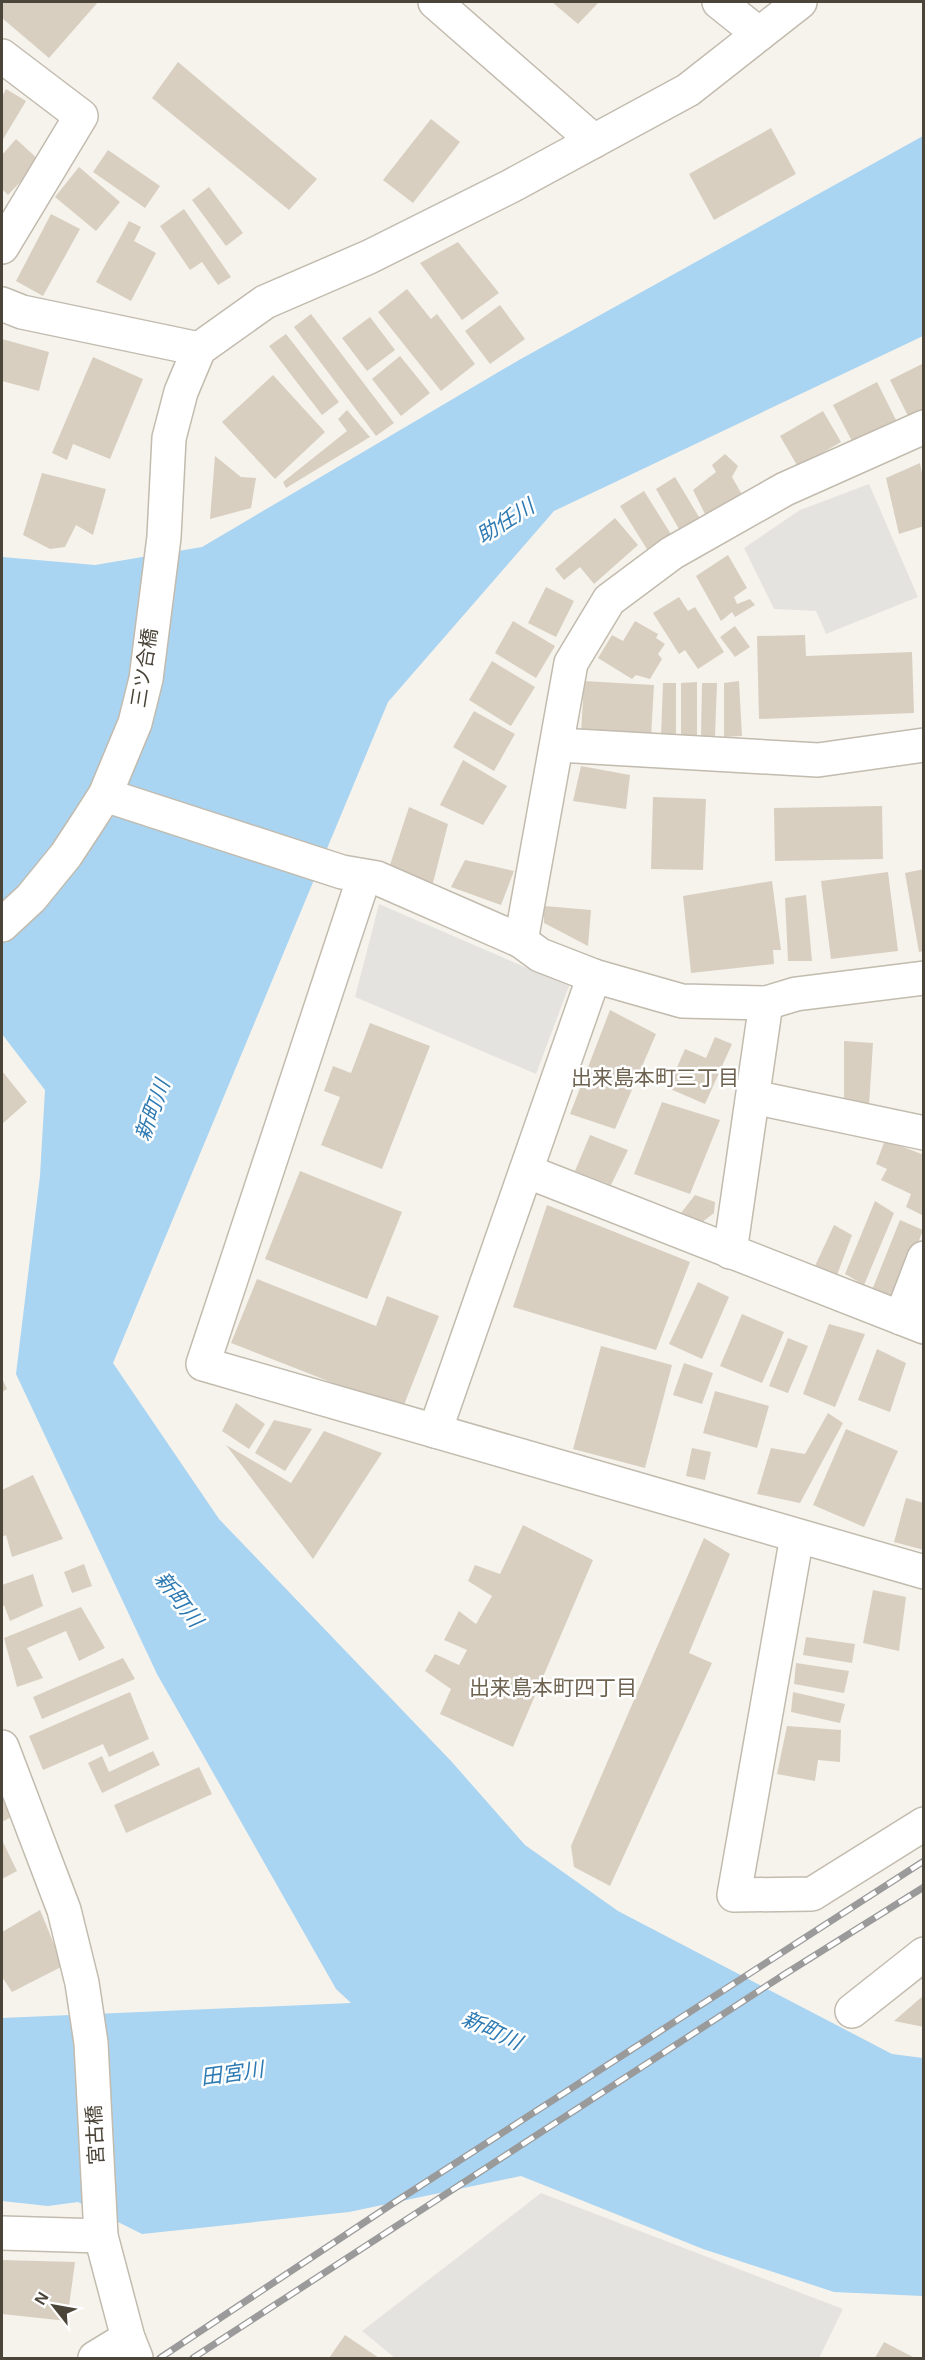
<svg xmlns="http://www.w3.org/2000/svg" width="925" height="2360" font-family="Helvetica,'Noto Sans JP',sans-serif">
  <rect width="100%" height="100%" fill="#f6f3ec"/>
  <g fill="#e5e3e0">
    <path d="M869,484L918,597L826,634L816,611L774,609L744,548L800,510Z"/>
    <path d="M379,904L569,986L536,1074L355,997Z"/>
    <path d="M541,2193L843,2309L819,2358H395L362,2331Z"/>
  </g>
  <path fill="#a9d4f2" d="M923,136V336L554,511L388,702L113,1363L219,1519L451,1761L525,1845L618,1911L892,2054L923,2058V2296L834,2292L703,2249L521,2176L349,2212L142,2234L78,2202L48,2206L2,2201V2018L351,2003L336,1989L157,1674L16,1374L40,1176L45,1090L2,1034V557L95,565L202,547L519,360Z"/>
  <g fill="#d8cfc1">
    <path d="M2,2H98L49,58L2,18Z"/>
    <path d="M552,2H599L578,24Z"/>
    <path d="M178,62L317,179L289,210L152,98Z"/>
    <path d="M6,89L26,101L2,141V97Z"/>
    <path d="M431,119L460,142L413,203L383,180Z"/>
    <path d="M771,128L796,174L714,220L689,174Z"/>
    <path d="M16,139L40,161L8,195L2,189V155Z"/>
    <path d="M108,150L160,186L145,208L93,172Z"/>
    <path d="M79,167L120,202L96,231L55,197Z"/>
    <path d="M209,187L243,233L226,246L192,200Z"/>
    <path d="M184,209L231,277L218,285L202,262L190,270L160,226Z"/>
    <path d="M51,214L80,229L43,296L16,281Z"/>
    <path d="M129,221L141,227L134,241L156,253L131,301L96,282Z"/>
    <path d="M458,242L499,293L462,320L420,263Z"/>
    <path d="M407,289L431,319L437,314L475,364L441,391L378,312Z"/>
    <path d="M500,305L525,339L490,364L465,331Z"/>
    <path d="M311,314L394,423L376,436L294,327Z"/>
    <path d="M370,317L395,350L367,371L342,338Z"/>
    <path d="M286,334L339,402L322,415L269,346Z"/>
    <path d="M2,339L49,352L39,391L2,381Z"/>
    <path d="M400,356L430,393L401,416L372,379Z"/>
    <path d="M93,357L143,379L110,459L73,444L67,460L52,453Z"/>
    <path d="M924,363V409L908,416L890,380Z"/>
    <path d="M273,375L325,432L275,479L222,422Z"/>
    <path d="M877,382L896,420L853,443L833,405Z"/>
    <path d="M347,410L370,437L286,488L283,482L347,431L338,419Z"/>
    <path d="M823,411L841,442L798,467L780,436Z"/>
    <path d="M725,454L738,466L732,477L744,498L707,518L693,490L716,472L712,465Z"/>
    <path d="M215,456L241,477L256,478L251,508L210,519Z"/>
    <path d="M920,463L924,483V526L899,534L886,478Z"/>
    <path d="M42,473L106,489L93,535L76,525L65,547L50,549L23,535Z"/>
    <path d="M675,477L702,522L683,536L656,489Z"/>
    <path d="M644,491L674,539L650,554L620,506Z"/>
    <path d="M615,518L638,545L594,584L580,567L564,580L555,569Z"/>
    <path d="M728,555L747,588L734,597L737,604L750,599L755,605L735,617L732,612L721,621L696,576Z"/>
    <path d="M546,587L574,601L556,637L528,623Z"/>
    <path d="M679,597L688,611L695,607L724,652L698,669L685,650L679,654L653,613Z"/>
    <path d="M513,621L555,646L536,678L495,653Z"/>
    <path d="M635,621L658,634L656,638L665,644L658,654L662,659L650,679L636,675L632,679L598,658L612,635L623,641Z"/>
    <path d="M735,626L750,647L735,657L720,637Z"/>
    <path d="M805,635L806,656L912,652L914,713L759,719L757,636Z"/>
    <path d="M492,661L535,687L511,726L469,700Z"/>
    <path d="M584,681L654,685L651,737L581,733Z"/>
    <path d="M739,681L742,736L724,737V683Z"/>
    <path d="M697,682V736H681V683Z"/>
    <path d="M663,683H676V735L661,736Z"/>
    <path d="M702,683H717L715,737L701,736Z"/>
    <path d="M474,711L515,734L494,771L453,747Z"/>
    <path d="M463,760L507,786L483,825L440,805Z"/>
    <path d="M581,766L630,775L626,809L573,801Z"/>
    <path d="M653,797L706,799L703,870L651,869Z"/>
    <path d="M882,806L883,859L775,861L774,808Z"/>
    <path d="M409,807L448,824L433,883L389,868Z"/>
    <path d="M465,860L514,871L501,905L451,887Z"/>
    <path d="M924,869V951L919,952L905,873Z"/>
    <path d="M888,872L898,951L831,959L821,881Z"/>
    <path d="M772,881L781,950H773L774,964L691,973L683,896Z"/>
    <path d="M806,895L812,961H788L785,898Z"/>
    <path d="M544,906L591,910L588,946L544,923Z"/>
    <path d="M610,1010L656,1034L615,1129L570,1114Z"/>
    <path d="M370,1023L430,1046L382,1169L321,1145L340,1097L324,1091L333,1066L351,1073Z"/>
    <path d="M715,1037L732,1044L705,1104L668,1088L685,1049L706,1058Z"/>
    <path d="M844,1041L873,1043L869,1106L844,1101Z"/>
    <path d="M2,1071L27,1102L2,1124Z"/>
    <path d="M662,1102L720,1120L690,1194L634,1174Z"/>
    <path d="M590,1135L628,1150L611,1185L575,1171Z"/>
    <path d="M885,1140L924,1155V1216L906,1207L911,1194L881,1180L887,1169L876,1164Z"/>
    <path d="M300,1171L402,1212L367,1299L265,1259Z"/>
    <path d="M695,1195L715,1202L714,1213L701,1223L681,1213Z"/>
    <path d="M875,1201L894,1213L864,1285L845,1274Z"/>
    <path d="M547,1205L690,1262L656,1350L513,1307Z"/>
    <path d="M900,1220L923,1230L895,1303L872,1290Z"/>
    <path d="M834,1225L852,1235L837,1275L815,1266Z"/>
    <path d="M257,1279L376,1326L387,1296L439,1316L402,1410L231,1343Z"/>
    <path d="M698,1282L729,1297L702,1359L669,1344Z"/>
    <path d="M742,1314L784,1332L762,1383L720,1366Z"/>
    <path d="M829,1324L865,1334L835,1407L803,1394Z"/>
    <path d="M788,1338L808,1346L788,1393L769,1386Z"/>
    <path d="M601,1346L672,1365L645,1468L573,1449Z"/>
    <path d="M877,1349L906,1363L890,1412L858,1400Z"/>
    <path d="M684,1363L713,1373L702,1404L673,1395Z"/>
    <path d="M2,1378L7,1389L2,1392Z"/>
    <path d="M715,1391L769,1406L757,1448L703,1433Z"/>
    <path d="M236,1403L265,1424L249,1449L222,1431Z"/>
    <path d="M828,1413L843,1423L800,1503L757,1494L771,1448L805,1454Z"/>
    <path d="M274,1420L312,1429L285,1471L255,1453Z"/>
    <path d="M846,1429L898,1451L864,1527L813,1505Z"/>
    <path d="M324,1431L382,1453L313,1559L226,1445L291,1483Z"/>
    <path d="M692,1448L711,1452L705,1480L686,1476Z"/>
    <path d="M33,1475L63,1539L12,1557L6,1535L2,1537V1490Z"/>
    <path d="M906,1498L924,1503V1550L894,1542Z"/>
    <path d="M523,1525L593,1560L513,1747L440,1714L451,1689L425,1671L435,1654L459,1665L467,1650L444,1640L459,1611L476,1624L492,1596L468,1581L475,1565L500,1574Z"/>
    <path d="M704,1538L730,1554L689,1653L712,1663L610,1886L574,1867L571,1846Z"/>
    <path d="M84,1564L92,1586L72,1593L64,1572Z"/>
    <path d="M33,1574L43,1606L10,1621L4,1605L2,1607V1585Z"/>
    <path d="M873,1590L906,1597L899,1651L863,1643Z"/>
    <path d="M81,1607L105,1648L79,1661L66,1631L27,1648L43,1678L17,1687L4,1638Z"/>
    <path d="M806,1637L855,1644L852,1663L803,1655Z"/>
    <path d="M123,1658L135,1679L42,1719L33,1697Z"/>
    <path d="M796,1663L849,1671L844,1693L794,1684Z"/>
    <path d="M130,1692L149,1739L109,1757L103,1744L43,1770L29,1736Z"/>
    <path d="M793,1692L845,1704L840,1723L791,1712Z"/>
    <path d="M787,1726L841,1730L840,1762L818,1760L815,1781L777,1774Z"/>
    <path d="M153,1751L160,1765L102,1793L88,1763L102,1756L109,1772Z"/>
    <path d="M199,1767L212,1794L126,1833L114,1805Z"/>
    <path d="M2,1798L11,1817L2,1822Z"/>
    <path d="M2,1840L17,1871L2,1879Z"/>
    <path d="M40,1910L63,1966L12,1992L2,1977V1932Z"/>
    <path d="M924,1995V2027L894,2021Z"/>
    <path d="M2,2260L75,2262L67,2321L2,2314Z"/>
    <path d="M345,2335L379,2358H329Z"/>
    <path d="M884,2342L915,2358H875Z"/>
  </g>
  <g fill="none" stroke-linecap="round" stroke-linejoin="round">
    <g stroke="#c2bbae" stroke-width="36">
      <g id="minor">
        <path d="M435,2L594,141"/>
        <path d="M719,2L759,34"/>
        <path d="M2,56L81,116L2,247"/>
        <path d="M2,304L22,312L199,349"/>
        <path d="M558,745L818,760L924,745"/>
        <path d="M105,795L342,872L377,878L521,941L540,955L594,976L682,1001L766,1003L796,994L924,978"/>
        <path d="M364,877L203,1364L924,1572"/>
        <path d="M2,925L31,898L66,855L87,823L105,795L135,723L146,679L164,537L169,438L181,392L199,349L265,302L369,257L511,186L688,90L800,2"/>
        <path d="M521,941L571,663L609,600L672,553L785,489L924,427"/>
        <path d="M753,1097L924,1133"/>
        <path d="M526,1171L924,1327"/>
        <path d="M730,1252L766,1003"/>
        <path d="M901,1318L924,1258"/>
        <path d="M435,1431L594,976"/>
        <path d="M797,1536L734,1895L812,1894L924,1824"/>
        <path d="M2,1747L64,1910L82,1983L91,2043L101,2236L128,2338L136,2358"/>
        <path d="M852,2011L924,1954"/>
        <path d="M2,2233L101,2236"/>
        <path d="M95,2358L128,2338"/>
      </g>
    </g>
    <use href="#minor" stroke="#fff" stroke-width="33"/>
    <g stroke="#9a9a9a" stroke-width="7">
      <g id="rail">
        <path d="M160,2358L392,2204L924,1861"/>
        <path d="M193,2358L785,1974L924,1887"/>
      </g>
    </g>
    <use href="#rail" stroke="#fff" stroke-width="4.5" stroke-dasharray="14" stroke-linecap="butt"/>
  </g>
  <g text-anchor="middle" dominant-baseline="central" stroke-width="5" stroke-linejoin="round" paint-order="stroke">
    <g font-size="20" fill="#4b4439" stroke="#fff">
      <text transform="translate(144 668) rotate(-81)">三ツ合橋</text>
      <text transform="translate(95 2135) rotate(-93)">宮古橋</text>
    </g>
    <g font-size="21" font-style="italic" fill="#2e7ab2" stroke="#fff">
      <text transform="translate(505 521) rotate(-32)">助任川</text>
      <text transform="translate(152 1110) rotate(-70)">新町川</text>
      <text transform="translate(179 1599) rotate(52)">新町川</text>
      <text transform="translate(492 2030) rotate(25)">新町川</text>
      <text transform="translate(232 2073) rotate(-8)">田宮川</text>
    </g>
    <g font-size="21" fill="#6e6250" stroke="#fff">
      <text x="655" y="1077">出来島本町三丁目</text>
      <text x="553" y="1687">出来島本町四丁目</text>
    </g>
  </g>
  <rect width="925" height="2360" fill="none" stroke="#4b4439" stroke-width="6"/>
  <g transform="translate(54 2306) rotate(301)" stroke="#ffffff" stroke-width="4.5" paint-order="stroke">
  <path d="M0-4.5L10 22L0 15L-10 22Z" fill="#4b4439"/>
  <text y="-9" font-size="16" font-weight="bold" text-anchor="middle" fill="#4b4439">N</text>
  </g>
</svg>
